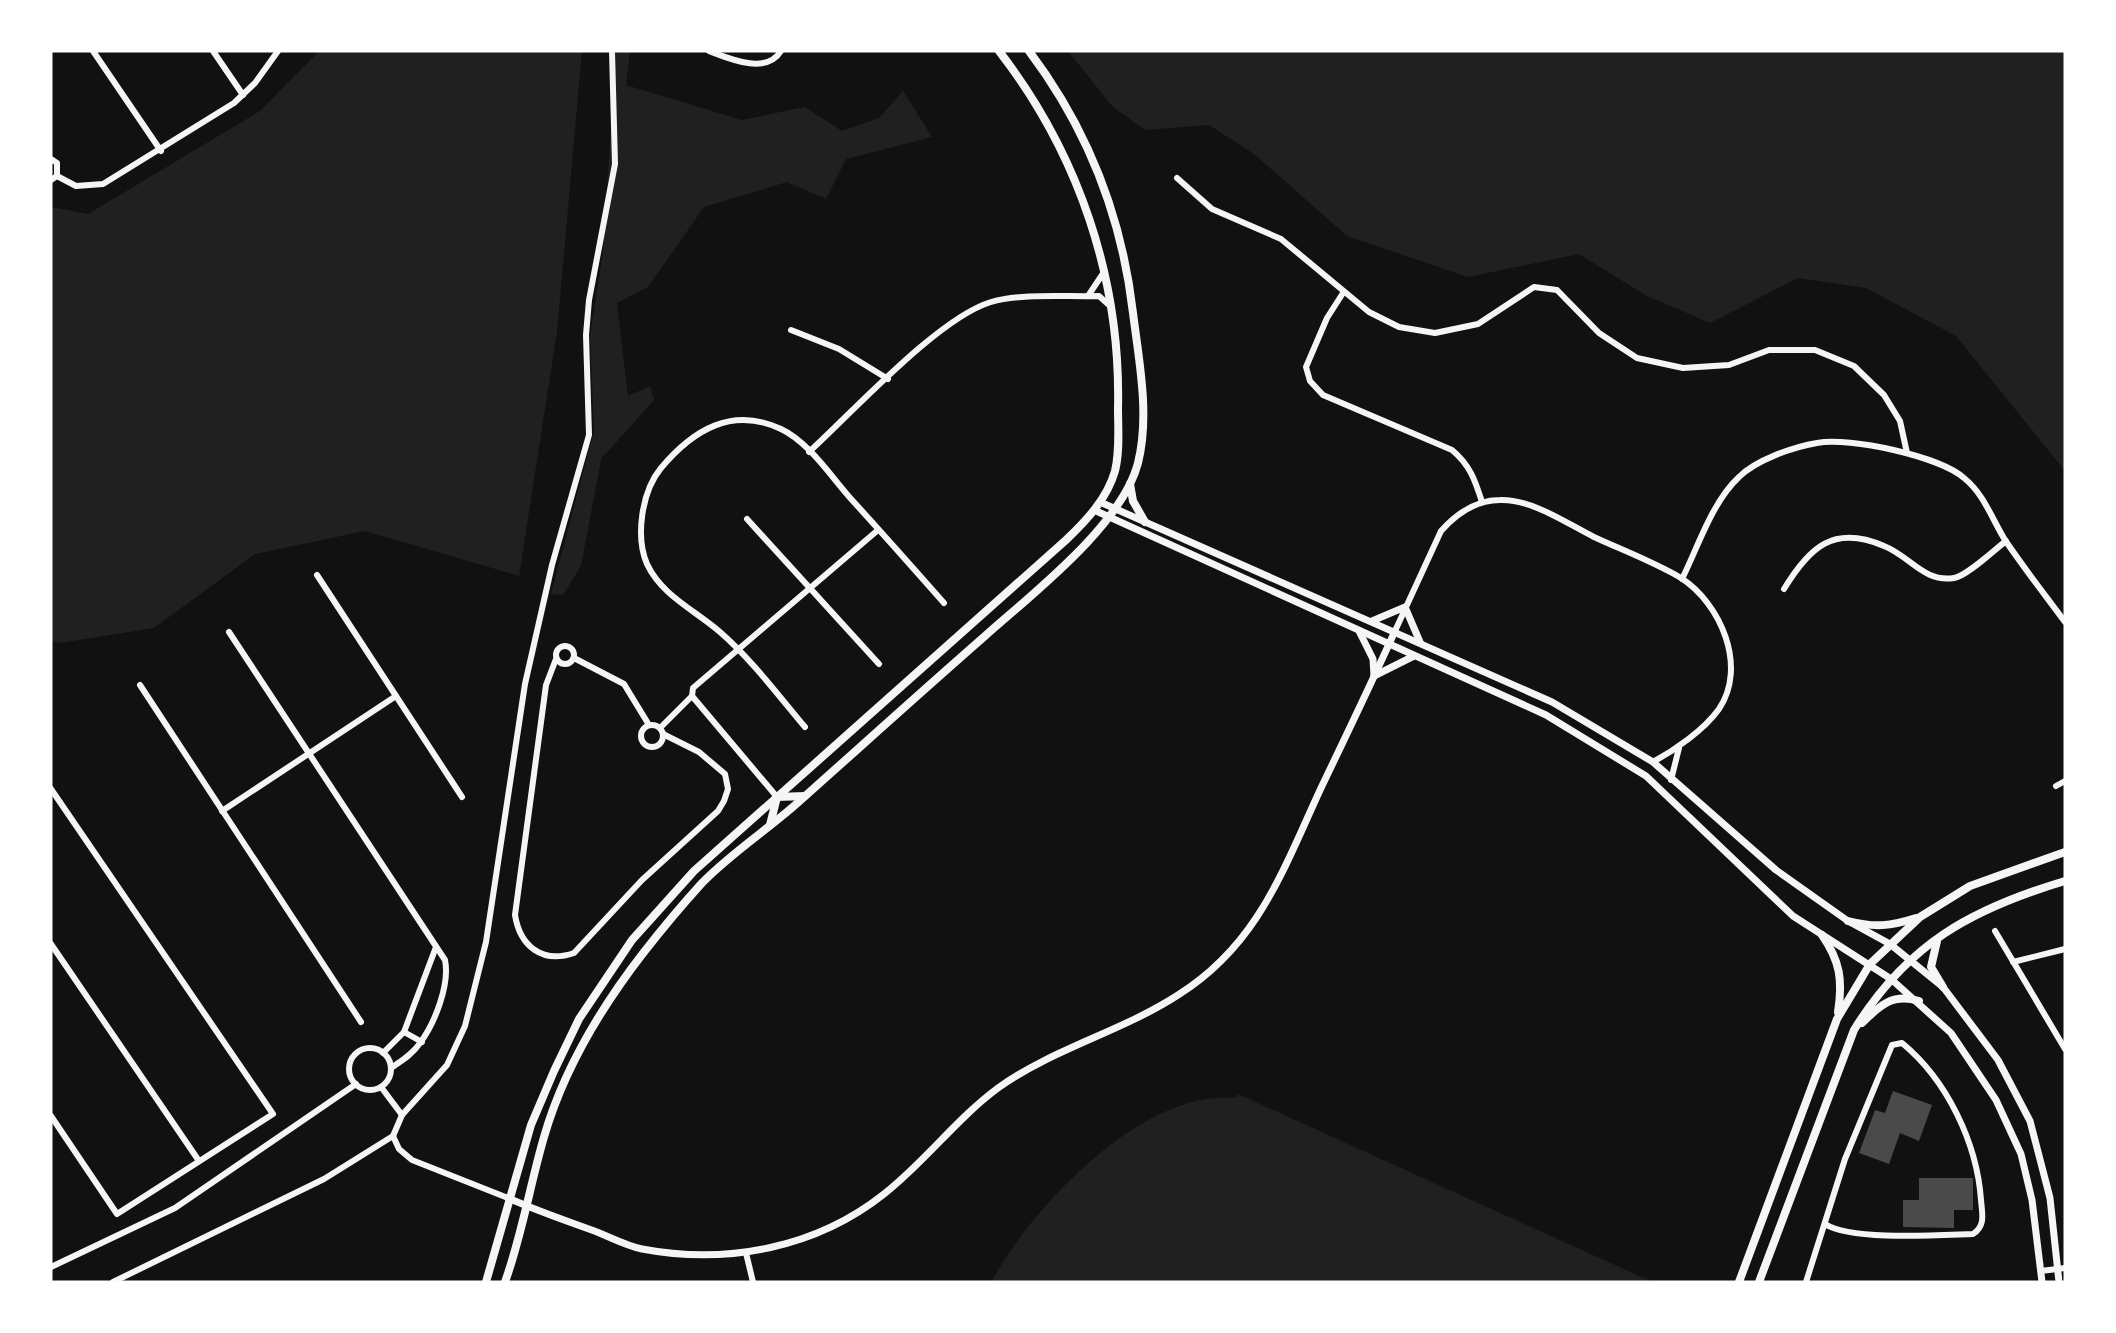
<svg xmlns="http://www.w3.org/2000/svg" width="2116" height="1333" font-family="Commissioner,sans-serif">
  <rect width="100%" height="100%" fill="#111"/>
  <g fill="#202020">
    <path d="M319,51H582L557,332L519,576L365,531L255,554L154,628L60,643L51,640V207L88,214L260,111Z"/>
    <path d="M616,51H630L626,85L742,120L805,107L842,131L879,118L903,91L932,137L846,159L826,199L787,182L704,207L648,287L617,303L628,396L650,386L654,400L601,459L581,566L563,595L551,594L594,431L590,336L603,252Z"/>
    <path d="M1068,51H2065V471L1956,336L1866,288L1798,278L1710,323L1645,295L1579,254L1468,277L1347,236L1254,154L1209,125L1145,130L1112,106Z"/>
    <path d="M1238,1094L1637,1275L1653,1282H991C1032,1207 1143,1088 1236,1098Z"/>
  </g>
  <g fill="#4a4a4a">
    <path d="M1893,1091L1932,1105L1919,1141L1900,1133L1889,1164L1859,1153L1875,1110L1885,1113Z"/>
    <path d="M1919,1178H1973V1210H1954V1228L1903,1227V1200H1919Z"/>
  </g>
  <g fill="none" stroke-linecap="round" stroke-linejoin="round">
    <g stroke="#f5f5f5" stroke-width="6">
      <path d="M93,51L161,151"/>
      <path d="M213,51L243,95"/>
      <path d="M709,51C730,59 766,75 781,51"/>
      <path d="M51,159L57,163V176L51,180"/>
      <path d="M57,176L76,186L103,184L234,103L255,83L278,51"/>
      <path d="M1177,178L1212,209L1281,239L1369,312L1399,327L1435,333L1478,324L1534,287L1557,290L1599,333L1637,358L1683,368L1729,365L1769,350H1815L1854,366L1884,395L1900,421L1907,453"/>
      <path d="M1343,293L1327,318L1306,367L1310,381L1323,395L1452,450C1470,465 1475,480 1482,502"/>
      <path d="M1088,296L1104,272"/>
      <path d="M791,330L839,349L888,379"/>
      <path d="M809,452C853,412 938,318 991,302C1023,293 1065,297 1099,296L1109,305"/>
      <path d="M747,519L879,664"/>
      <path d="M317,575L462,797"/>
      <path d="M1682,579C1698,547 1712,502 1739,477C1756,460 1793,447 1817,443C1850,437 1939,456 1964,478C1984,494 1992,519 2005,540C2024,568 2045,595 2065,622"/>
      <path d="M1784,589C1809,548 1833,524 1884,546C1910,556 1924,583 1954,578C1967,576 1994,550 2006,541"/>
      <path d="M1395,631L1441,531C1457,513 1476,500 1500,500C1532,499 1566,523 1594,537C1622,550 1654,562 1681,578C1720,603 1748,666 1719,709C1704,730 1675,750 1653,762"/>
      <path d="M229,632L445,960C450,984 435,1023 420,1043C413,1054 401,1061 391,1068"/>
      <circle cx="565" cy="655" r="9"/>
      <path d="M574,658L624,684L649,725"/>
      <path d="M556,659L546,685L515,915C520,946 542,964 574,953L642,880L718,811L724,801L728,789L725,774L699,752L663,734"/>
      <path d="M140,685L361,1022"/>
      <path d="M692,696L777,797"/>
      <circle cx="652" cy="736" r="11"/>
      <path d="M805,727C778,695 752,660 720,632C695,610 662,596 647,564C635,536 642,491 661,468C693,430 732,406 781,429C809,442 832,478 852,500C883,534 914,569 944,603"/>
      <path d="M660,728L692,696L693,688L878,530"/>
      <path d="M1671,780L1679,748"/>
      <path d="M2056,786L2065,781"/>
      <path d="M51,789L273,1114L117,1214L51,1116"/>
      <path d="M222,811L396,696"/>
      <path d="M1995,931L2065,1049"/>
      <path d="M51,944L199,1161"/>
      <path d="M2013,962L2065,949"/>
      <path d="M404,1032L422,1042"/>
      <circle cx="370" cy="1069" r="21"/>
      <path d="M383,1053L404,1032L436,947"/>
      <path d="M381,1087L402,1115"/>
      <path d="M393,1136L399,1149L412,1160L508,1198"/>
      <path d="M746,1253L753,1282"/>
      <path d="M51,1267L175,1208L356,1084"/>
      <path d="M2041,1271L2065,1268"/>
      <path d="M113,1282L324,1179L393,1136L402,1115L447,1065L465,1026L486,942L525,684L552,565L589,435L586,335L589,300L615,164L612,51"/>
      <path d="M1806,1282L1845,1159L1892,1045L1902,1043C1947,1080 1977,1143 1981,1200C1982,1213 1986,1226 1973,1234C1940,1235 1851,1241 1825,1224"/>
    </g>
    <g stroke="#f5f5f5" stroke-width="7">
      <path d="M1100,502L1552,702L1653,762L1776,870L1848,921L1890,944L1943,987L1998,1060L2030,1121L2050,1198L2059,1282"/>
      <path d="M1094,510L1546,715L1646,776L1793,916L1891,979L1951,1033L1996,1100L2021,1154L2032,1200L2042,1282"/>
      <path d="M1372,621L1405,607L1420,642"/>
      <path d="M1359,631L1373,659L1374,676"/>
      <path d="M1374,676L1414,656"/>
      <path d="M508,1198C537,1211 567,1221 597,1232C612,1238 627,1246 642,1249C727,1265 816,1248 884,1194C925,1162 956,1119 998,1088C1054,1048 1121,1032 1178,995C1258,945 1283,870 1321,788C1346,736 1371,684 1395,631"/>
    </g>
    <g stroke="#f5f5f5" stroke-width="8">
      <path d="M1130,484L1133,501L1145,522"/>
      <path d="M777,797L805,796"/>
      <path d="M770,825L777,797"/>
      <path d="M1848,921C1875,928 1891,926 1916,918"/>
      <path d="M1822,935C1840,961 1843,980 1838,1012"/>
      <path d="M1937,941L1931,967L1943,987"/>
      <path d="M1862,1023C1880,1005 1893,993 1919,1001"/>
      <path d="M486,1282L531,1125L554,1071L579,1019L632,940L694,871L1066,540C1086,521 1107,499 1115,471C1120,451 1118,428 1118,408C1121,278 1078,153 999,51"/>
      <path d="M505,1282C522,1235 530,1185 544,1137C563,1071 602,1006 644,952C662,929 682,905 702,883C729,855 764,832 794,806C858,749 921,692 985,636C1032,594 1122,525 1138,463C1150,415 1139,361 1133,313C1122,217 1087,128 1029,51"/>
      <path d="M1739,1282L1837,1019L1870,964L1920,917L1970,886L2065,852"/>
      <path d="M1759,1282L1854,1030C1907,944 1971,909 2065,881"/>
    </g>
  </g>
  <rect width="2116" height="1333" fill="none" stroke="#ffffff" stroke-width="105"/>
</svg>
